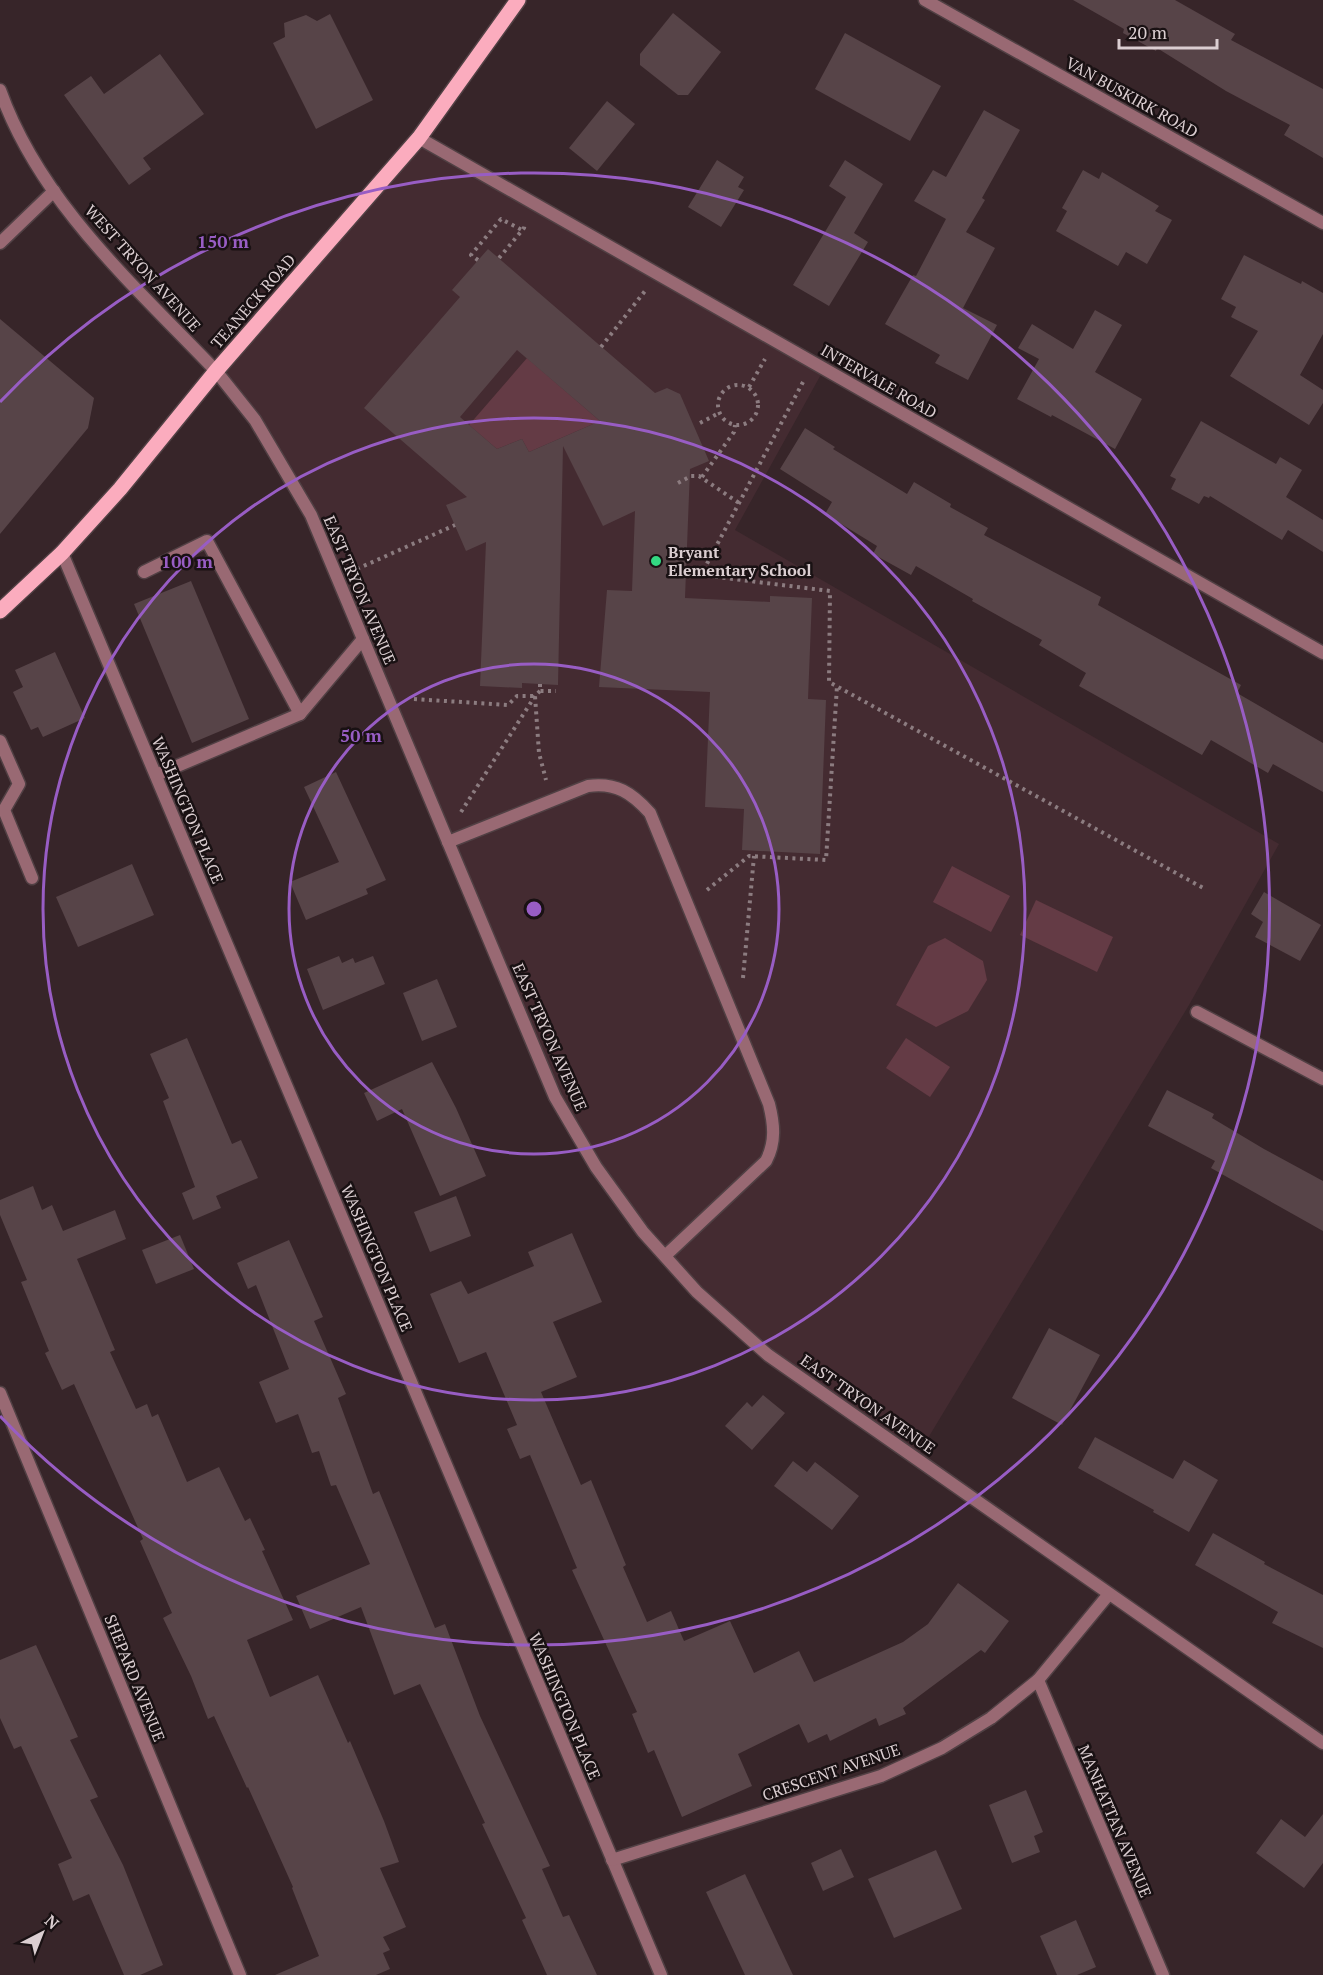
<svg xmlns="http://www.w3.org/2000/svg" width="1323" height="1975" font-family="'PT Serif',serif">
  <rect width="100%" height="100%" fill="#372529"/>
  <path fill="#442b31" d="M419,138L824,369L735,530L1279,844L1189,1005L916,1458L768,1355L643,1232L555,1097L311,515L216,371Z"/>
  <g fill="#643b45">
    <path d="M527,358L600,421L529,452L522,439L497,449L469,425Z"/>
    <path d="M952,866L1010,896L991,932L933,902Z"/>
    <path d="M1036,900L1113,937L1097,972L1020,935Z"/>
    <path d="M945,938L983,961L987,980L968,1011L936,1027L896,1005L928,946Z"/>
    <path d="M906,1038L950,1067L930,1097L886,1068Z"/>
  </g>
  <g fill="#574448" fill-rule="evenodd">
    <path d="M1073,0H1175L1235,34L1231,40L1323,89V158L1284,135L1290,125L1226,91L1157,48L1156,51L1123,33L1124,29Z"/>
    <path d="M673,13L721,52L688,95H678L640,65V54Z"/>
    <path d="M330,14L373,100L316,129L273,43L285,37L284,23L306,15L317,21Z"/>
    <path d="M845,33L941,86L910,141L815,89Z"/>
    <path d="M160,54L204,114L143,158L151,169L129,185L64,95L91,76L104,94Z"/>
    <path d="M607,101L635,124L597,171L569,148Z"/>
    <path d="M984,110L1020,130L982,198L985,200L966,232L995,248L963,308L997,325L968,380L935,363L940,355L885,324L913,275L916,276L946,219L914,201L933,170L946,177Z"/>
    <path d="M717,160L744,177L738,187L744,190L721,227L688,207Z"/>
    <path d="M845,160L883,184L854,233L868,242L829,306L793,285L846,197L829,186Z"/>
    <path d="M1083,170L1099,179L1102,172L1159,206L1155,211L1172,220L1147,264L1126,252L1118,266L1056,231L1067,211L1062,208Z"/>
    <path d="M488,249L655,393L667,388L680,394L709,461L690,469L685,598L770,602V596L812,598L808,699L826,700L820,854L742,850L744,809L705,807L710,692L599,687L607,590L632,591L635,511L603,526L563,446L558,685L522,683V688L480,686L486,542L466,551L446,505L467,497L364,408L460,297L452,290ZM517,350L600,421L529,452L522,439L497,449L460,417Z"/>
    <path d="M1244,255L1301,284L1302,281L1323,293V334L1300,375L1323,390V403L1309,425L1230,376L1258,331L1231,317L1236,307L1221,299Z"/>
    <path d="M1095,310L1122,325L1095,372L1142,399L1115,449L1052,415L1051,417L1017,399L1039,359L1018,348L1032,324L1073,349Z"/>
    <path d="M0,319L94,398L88,428L0,534Z"/>
    <path d="M1201,421L1276,464L1280,457L1302,470L1286,497L1323,520V552L1288,530L1282,540L1210,496L1209,498L1204,496L1199,504L1171,489L1176,479L1170,476Z"/>
    <path d="M805,428L835,447L833,449L907,494L914,482L951,504L950,507L988,528L984,535L1101,597L1098,605L1241,685L1237,693L1323,743V792L1273,764L1268,773L1211,740L1202,755L1079,686L1086,673L1039,645L1042,640L972,601L973,599L916,566L911,575L873,554L877,546L825,514L832,502L780,469Z"/>
    <path d="M191,581L249,719L192,743L134,604Z"/>
    <path d="M55,652L85,718L43,737L38,727L31,730L13,692L23,687L15,670Z"/>
    <path d="M336,772L386,880L366,889L368,894L306,920L290,882L339,862L304,787Z"/>
    <path d="M132,864L154,915L78,947L56,897Z"/>
    <path d="M1264,892L1321,925L1300,961L1255,937L1263,922L1251,914Z"/>
    <path d="M339,956L342,963L353,958L355,963L373,956L385,984L323,1010L307,969Z"/>
    <path d="M437,979L457,1027L422,1041L403,993Z"/>
    <path d="M187,1038L232,1144L241,1140L258,1178L216,1196L221,1208L193,1220L182,1193L195,1187L163,1101L169,1098L150,1054Z"/>
    <path d="M432,1062L456,1108L486,1176L440,1196L402,1109L377,1121L364,1093Z"/>
    <path d="M1167,1090L1214,1114L1212,1118L1264,1149L1323,1181V1231L1211,1168L1215,1161L1148,1126Z"/>
    <path d="M33,1186L42,1210L52,1205L63,1231L115,1210L126,1239L77,1259L115,1350L110,1352L136,1409L147,1404L152,1417L158,1414L187,1482L219,1467L245,1521L250,1518L265,1550L262,1551L293,1620L247,1640L270,1697L318,1675L348,1743L350,1741L384,1821L399,1862L380,1868L406,1927L383,1937L390,1950L383,1953L390,1969L376,1975H275L319,1956L292,1888L293,1887L248,1787L247,1788L214,1716L208,1719L191,1676L163,1618L172,1613L140,1541L143,1539L74,1384L62,1390L45,1353L49,1351L21,1282L27,1280L0,1215V1200Z"/>
    <path d="M456,1196L471,1236L430,1252L414,1212Z"/>
    <path d="M572,1233L602,1302L553,1322L577,1377L541,1392L581,1485L591,1480L626,1565L623,1567L647,1622L671,1611L684,1641L730,1621L754,1673L799,1651L814,1682L903,1642L928,1624L958,1583L1009,1621L985,1653L981,1650L903,1708L906,1714L879,1726L876,1718L830,1741L827,1734L808,1743L799,1724L738,1754L752,1786L682,1817L654,1750L648,1753L632,1714L637,1712L572,1570L577,1568L530,1455L520,1459L507,1429L517,1425L486,1352L459,1363L430,1294L461,1281L468,1294L534,1266L528,1252Z"/>
    <path d="M180,1235L194,1269L156,1284L142,1250Z"/>
    <path d="M289,1240L323,1317L314,1321L346,1394L338,1398L373,1494L379,1491L435,1628L445,1624L480,1716L550,1866L542,1869L563,1917L569,1915L597,1975H547L522,1920L526,1918L482,1824L485,1823L420,1684L394,1695L361,1607L310,1629L296,1596L370,1564L336,1485L331,1486L319,1451L312,1453L298,1414L276,1423L259,1382L289,1369L256,1285L248,1289L237,1263Z"/>
    <path d="M1049,1328L1100,1355L1062,1425L1012,1398Z"/>
    <path d="M763,1395L785,1413L752,1450L725,1426L747,1402L752,1407Z"/>
    <path d="M1095,1437L1173,1479L1184,1460L1218,1480L1189,1532L1153,1512L1154,1510L1078,1468Z"/>
    <path d="M793,1461L807,1472L815,1462L859,1496L832,1530L774,1486Z"/>
    <path d="M1213,1533L1265,1562L1264,1564L1323,1595V1648L1272,1623L1278,1612L1195,1565Z"/>
    <path d="M36,1645L78,1737L70,1740L98,1797L90,1800L123,1865L163,1965L140,1975H124L89,1894L73,1901L58,1864L72,1858L21,1746L14,1749L0,1718V1660Z"/>
    <path d="M1026,1790L1043,1832L1034,1836L1040,1852L1012,1863L989,1805Z"/>
    <path d="M1323,1814V1863L1304,1888L1256,1853L1281,1819L1305,1837Z"/>
    <path d="M841,1849L854,1877L823,1891L811,1863Z"/>
    <path d="M936,1850L962,1909L894,1938L868,1879Z"/>
    <path d="M745,1874L793,1975H745L706,1892Z"/>
    <path d="M1076,1920L1096,1967L1077,1975H1057L1040,1936Z"/>
  </g>
  <g fill="none" stroke-linecap="round" stroke-linejoin="round">
    <g stroke="#514044" stroke-width="15">
      <g id="service">
        <path d="M0,243L54,191"/>
        <path d="M144,572L207,541L300,714"/>
        <path d="M0,741L19,784L4,810L32,878"/>
        <path d="M156,775L300,714L363,639"/>
        <path d="M448,842L588,786C616,782 632,793 650,813L769,1104C774,1124 776,1142 766,1161L665,1256"/>
      </g>
    </g>
    <g stroke="#514044" stroke-width="15">
      <g id="minor">
        <path d="M925,0L1323,223"/>
        <path d="M419,138L1323,653"/>
        <path d="M216,371L255,420L311,515L555,1097L596,1167L643,1232L697,1292L768,1355L1323,1743"/>
        <path d="M62,553L661,1975"/>
        <path d="M1197,1012L1323,1079"/>
        <path d="M0,1393L240,1975"/>
        <path d="M1038,1680L1163,1975"/>
        <path d="M612,1860L881,1776L942,1748L991,1718L1038,1680L1109,1594"/>
      </g>
    </g>
    <g stroke="#514044" stroke-width="15">
      <path id="tertiary" d="M0,90C40,203 135,286 216,371"/>
    </g>
    <g stroke="#514044" stroke-width="18">
      <path id="primary" d="M0,611L62,553L120,489L216,371L419,138L518,0"/>
    </g>
    <g stroke="#8c7c80" stroke-width="4" stroke-dasharray="3 4.5" stroke-linecap="butt">
      <path d="M499,258L524,228L525,223"/>
      <path d="M478,260L471,255L501,219L522,230"/>
      <path d="M601,347L645,291"/>
      <path d="M803,382L701,575L830,591L829,682L1205,889"/>
      <circle cx="738" cy="405" r="20"/>
      <path d="M749,387L765,359"/>
      <path d="M700,423L719,413"/>
      <path d="M702,477L734,432L735,425"/>
      <path d="M678,483L691,476H699L739,503"/>
      <path d="M357,569L455,525"/>
      <path d="M540,684V691H556"/>
      <path d="M540,691L535,696L539,753L546,780"/>
      <path d="M414,699L508,705L517,696H535"/>
      <path d="M461,812L535,696"/>
      <path d="M707,890L749,856L826,860L837,686"/>
      <path d="M743,978L754,856"/>
    </g>
    <use href="#service" stroke="#996973" stroke-width="12"/>
    <use href="#minor" stroke="#996973" stroke-width="12"/>
    <use href="#tertiary" stroke="#996973" stroke-width="12"/>
    <use href="#primary" stroke="#fbacbe" stroke-width="15"/>
  </g>
  <g fill="none" stroke="#985dc4" stroke-width="3">
    <circle cx="534" cy="909" r="245"/>
    <circle cx="534" cy="909" r="491"/>
    <path d="M0 402A736 736 0 1 1 0 1416"/>
  </g>
  <circle fill="#33d882" stroke="#191113" stroke-width="2" cx="656" cy="561" r="6"/>
  <g text-anchor="middle" dominant-baseline="central" stroke-width="5" stroke-linejoin="round" paint-order="stroke">
    <g font-size="16" fill="#dbced1" stroke="#191113">
      <text transform="translate(1132 97) rotate(29)">VAN BUSKIRK ROAD</text>
      <text transform="translate(143 268) rotate(48)">WEST TRYON AVENUE</text>
      <text transform="translate(253 301) rotate(-49)">TEANECK ROAD</text>
      <text transform="translate(879 381) rotate(30)">INTERVALE ROAD</text>
      <text transform="translate(360 590) rotate(67)">EAST TRYON AVENUE</text>
      <text transform="translate(188 810) rotate(67)">WASHINGTON PLACE</text>
      <text transform="translate(550 1037) rotate(66)">EAST TRYON AVENUE</text>
      <text transform="translate(377 1258) rotate(67)">WASHINGTON PLACE</text>
      <text transform="translate(868 1404) rotate(35)">EAST TRYON AVENUE</text>
      <text transform="translate(135 1678) rotate(68)">SHEPARD AVENUE</text>
      <text transform="translate(565 1706) rotate(67)">WASHINGTON PLACE</text>
      <text transform="translate(831 1772) rotate(-19)">CRESCENT AVENUE</text>
      <text transform="translate(1115 1821) rotate(67)">MANHATTAN AVENUE</text>
    </g>
    <g font-size="16" font-weight="bold" fill="#dbced1" stroke="#191113" text-anchor="start">
      <text x="668" y="552">Bryant<tspan x="668" dy="18">Elementary School</tspan></text>
    </g>
  </g>
  <circle cx="534" cy="909" r="9" fill="#985dc4" stroke="#191113" stroke-width="3"/>
  <g font-size="18" text-anchor="middle" font-weight="bold" fill="#985dc4" stroke="#191113" stroke-width="5" stroke-linejoin="round" paint-order="stroke">
    <text x="223" y="248">150 m</text>
    <text x="187" y="568">100 m</text>
    <text x="361" y="742">50 m</text>
  </g>
  <g transform="translate(42 1933) rotate(42)" stroke="#191113" stroke-width="4.5" paint-order="stroke">
  <path d="M0-4.5L10 22L0 15L-10 22Z" fill="#dbced1"/>
  <text y="-9" font-size="16" font-weight="bold" text-anchor="middle" fill="#dbced1">N</text>
  </g>
  <path d="M1119 39v9h98v-9" fill="none" stroke="#dbced1" stroke-width="3"/>
  <text x="1128" y="39" font-size="18" fill="#dbced1" stroke="#191113" stroke-width="4.5" paint-order="stroke">20 m</text>
</svg>
